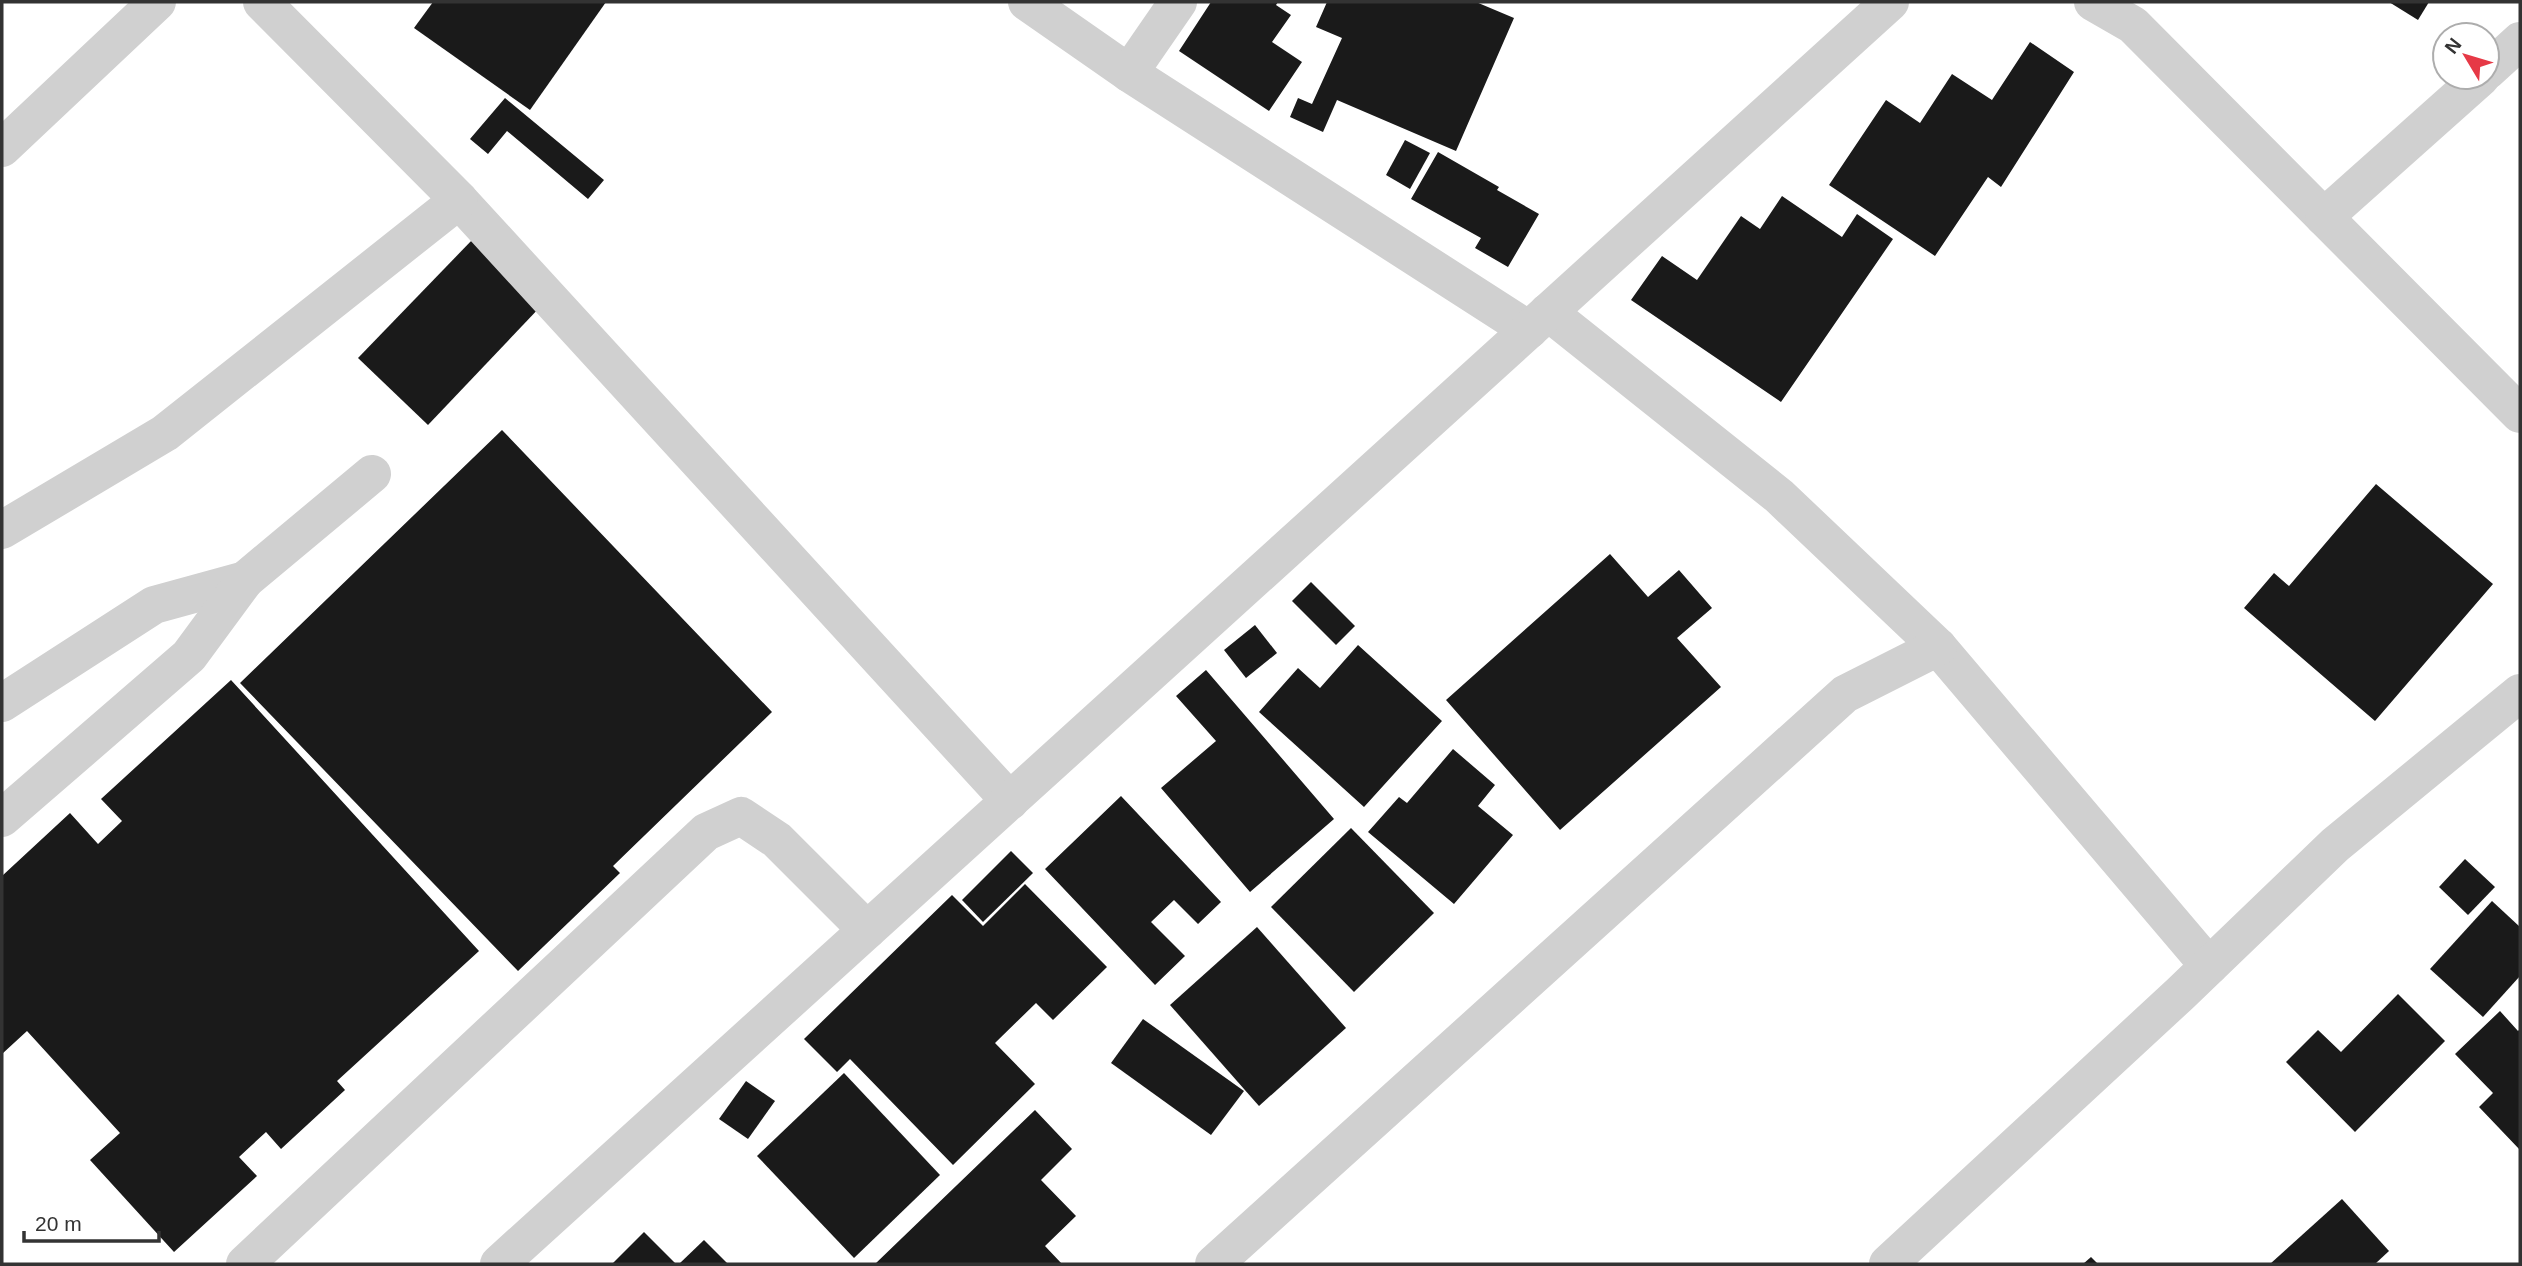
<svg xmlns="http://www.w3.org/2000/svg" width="2522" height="1266" font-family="Helvetica,sans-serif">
  <rect width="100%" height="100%" fill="#fff"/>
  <g fill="#1a1a1a">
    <path d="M433,2H606L530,110L414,28Z"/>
    <path d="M1211,2H1278L1276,5L1291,15L1272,42L1302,62L1269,111L1179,51Z"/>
    <path d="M1327,2H1476L1514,18L1456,151L1337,100L1323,132L1290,117L1298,98L1312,104L1342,38L1316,27Z"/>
    <path d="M2389,2H2429L2418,20Z"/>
    <path d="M2030,42L2074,72L2001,187L1988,177L1935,256L1829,185L1886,100L1920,123L1952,74L1992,100Z"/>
    <path d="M505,98L604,180L588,199L507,131L488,154L470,139Z"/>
    <path d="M1405,140L1430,153L1410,189L1386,175Z"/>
    <path d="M1438,152L1499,187L1497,190L1539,214L1508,267L1475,248L1481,238L1411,199Z"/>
    <path d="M1782,196L1842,237L1857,214L1893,239L1781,402L1631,300L1662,256L1697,280L1741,216L1760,229Z"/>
    <path d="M473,239L542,305L428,425L358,358Z"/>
    <path d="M502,430L772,712L613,866L620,873L518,971L240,683Z"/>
    <path d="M2376,484L2493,584L2375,721L2244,608L2274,573L2289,586Z"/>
    <path d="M1610,554L1648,597L1679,570L1712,608L1677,638L1721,687L1560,830L1446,700Z"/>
    <path d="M1311,582L1355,626L1336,645L1292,601Z"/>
    <path d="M1255,625L1277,653L1246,678L1224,650Z"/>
    <path d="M1358,645L1442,721L1364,807L1259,712L1298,668L1320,688Z"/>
    <path d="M1206,670L1334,819L1250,892L1161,788L1216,741L1176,696Z"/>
    <path d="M231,680L479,951L337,1081L345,1090L281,1149L266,1132L239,1157L257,1176L174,1252L90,1160L120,1133L27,1031L2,1054V876L70,813L98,844L122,821L101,799Z"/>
    <path d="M1453,749L1495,785L1478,806L1513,835L1454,904L1368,832L1399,797L1407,803Z"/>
    <path d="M1121,796L1221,902L1198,924L1174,900L1151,922L1185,956L1155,985L1045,869Z"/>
    <path d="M1351,828L1434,913L1354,992L1271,907Z"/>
    <path d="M1011,851L1033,873L983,922L962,900Z"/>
    <path d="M2465,859L2495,887L2468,915L2439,887Z"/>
    <path d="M1025,884L1107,967L1053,1020L1036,1003L995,1043L1035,1084L953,1165L850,1059L837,1072L804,1039L952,895L983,926Z"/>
    <path d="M2492,901L2520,927V976L2483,1017L2430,969Z"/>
    <path d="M1257,927L1346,1028L1259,1106L1170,1005Z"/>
    <path d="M2398,994L2445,1041L2355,1132L2286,1062L2318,1030L2341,1052Z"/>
    <path d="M2500,1011L2518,1031L2520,1029V1150L2479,1107L2493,1093L2455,1054Z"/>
    <path d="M1143,1019L1244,1091L1211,1135L1111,1063Z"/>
    <path d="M844,1073L940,1175L854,1258L757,1156Z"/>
    <path d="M746,1081L775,1101L748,1139L719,1119Z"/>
    <path d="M1035,1110L1072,1149L1041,1180L1076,1216L1045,1246L1062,1264H875Z"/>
    <path d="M2342,1199L2389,1251L2375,1264H2270Z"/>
    <path d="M644,1232L676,1264H612Z"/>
    <path d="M704,1240L728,1264H679Z"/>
    <path d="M2091,1257L2098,1264H2083Z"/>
  </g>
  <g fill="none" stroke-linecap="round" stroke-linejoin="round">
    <g stroke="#d0d0d0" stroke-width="38">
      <path d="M1027,2L1129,73L1529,330"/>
      <path d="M2093,2L2133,25L2520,414"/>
      <path d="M2487,71L2520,41"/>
      <path d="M1129,73L1178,2"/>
      <path d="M2,148L157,2"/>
      <path d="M459,200L1010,801"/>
      <path d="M2324,217L2481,77"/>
      <path d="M1548,312L1779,496L1938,647L2209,966"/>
      <path d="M2,530L165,433L459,200L262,2"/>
      <path d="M2,703L154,605L245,580"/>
      <path d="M2,818L189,656L245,580L372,474"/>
      <path d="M245,1264L706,832L741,816L777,840L867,930"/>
      <path d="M499,1264L1890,2"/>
      <path d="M1214,1264L1845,694L1938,647"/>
      <path d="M1888,1264L2180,994L2335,845L2520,693"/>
    </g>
  </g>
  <rect width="2522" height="1266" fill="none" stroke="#333333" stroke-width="7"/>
  <g transform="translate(2466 56) rotate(308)"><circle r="33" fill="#ffffff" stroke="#adadad" stroke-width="2"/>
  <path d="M0-5L12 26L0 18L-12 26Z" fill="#e63946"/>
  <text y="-10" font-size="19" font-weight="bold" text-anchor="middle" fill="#333333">N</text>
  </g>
  <path d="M24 1231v10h135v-10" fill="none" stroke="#333333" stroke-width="3.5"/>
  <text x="35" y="1231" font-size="21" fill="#333333" stroke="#ffffff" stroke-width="5" paint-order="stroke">20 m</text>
</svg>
